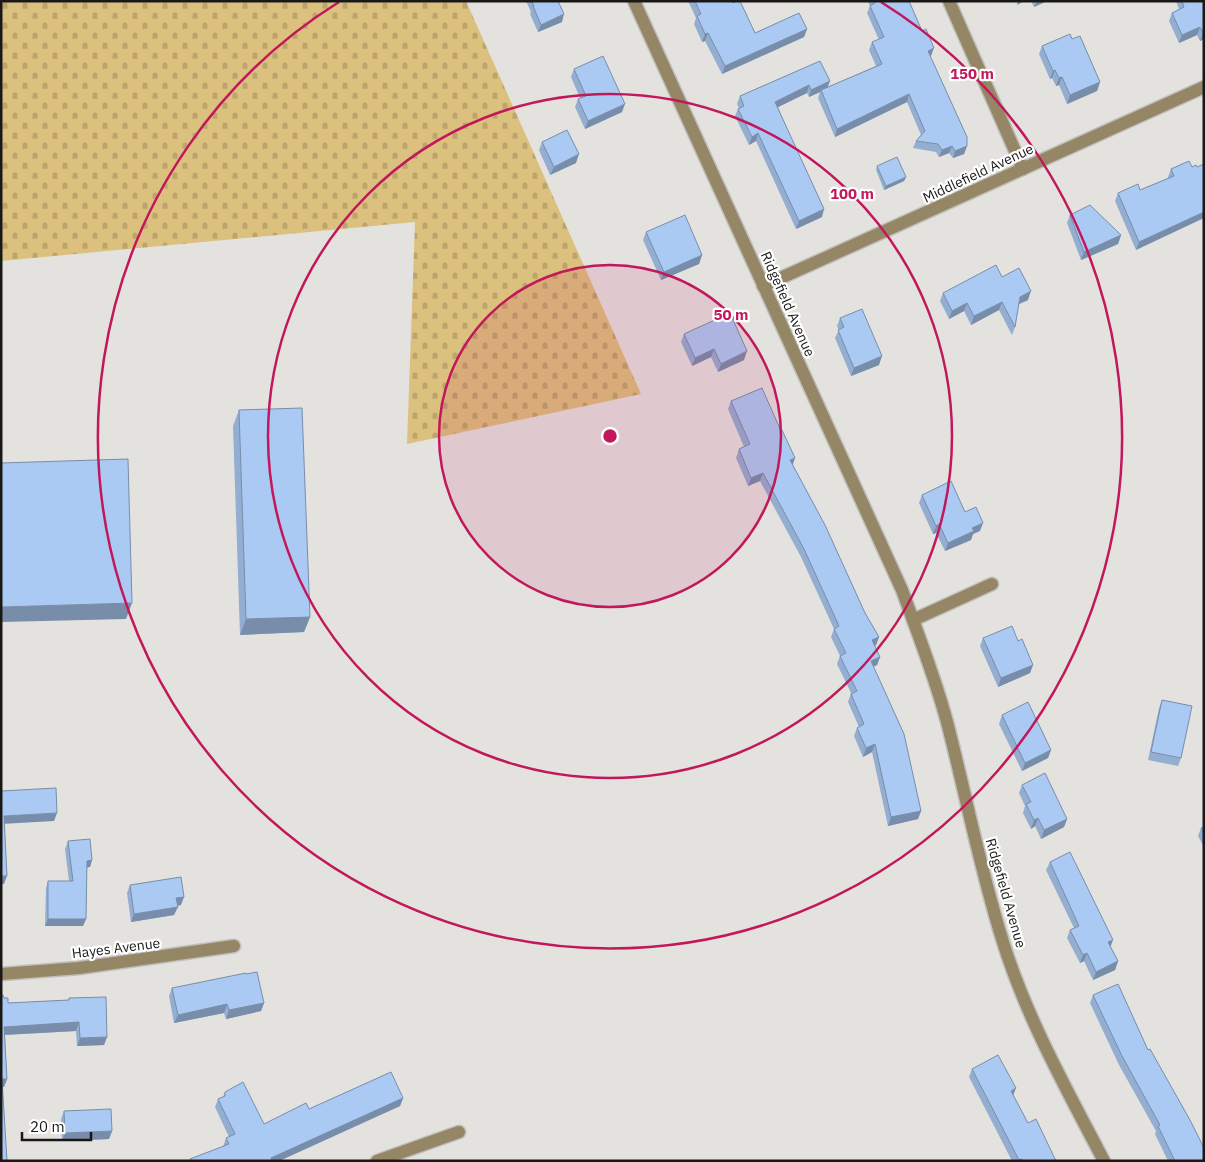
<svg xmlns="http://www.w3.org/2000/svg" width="1205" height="1162" font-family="'IBM Plex Sans',sans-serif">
  <defs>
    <pattern id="cemetery-stones" width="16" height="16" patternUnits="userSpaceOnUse" patternTransform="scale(1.25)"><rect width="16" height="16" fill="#dcc07e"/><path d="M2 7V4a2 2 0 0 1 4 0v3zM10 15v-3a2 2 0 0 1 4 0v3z" fill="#bca46c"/></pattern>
  </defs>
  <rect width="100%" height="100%" fill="#e3e2df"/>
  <path fill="url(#cemetery-stones)" d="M1,1H466L641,394L407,444L415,222L1,261Z"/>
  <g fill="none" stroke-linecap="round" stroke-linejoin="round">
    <g stroke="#bfbebb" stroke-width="15">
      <g id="street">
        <path d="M634,1L902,590C918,634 935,677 947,722C966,795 980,870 1003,942C1027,1019 1067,1090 1104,1161"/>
        <path d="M949,1L1023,169"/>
        <path d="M763,286L1204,87"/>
        <path d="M913,620L992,584"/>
        <path d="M1,974L79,968L234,946"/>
        <path d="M377,1161L459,1132"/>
      </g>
    </g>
    <use href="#street" stroke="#958665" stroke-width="12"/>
  </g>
  <g fill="#93aed1">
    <path d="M526,1H558L562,22L538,32L530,14L531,12Z"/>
    <path d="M688,1H732L755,33L807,29L804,37L722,74L705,41L702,42L694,24L696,18Z"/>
    <path d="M868,1H909L931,56H930L967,146L964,154L953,158L949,153L939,157L936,152L913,148L916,141L921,135L907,102L835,137L818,98L820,92L809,97L807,93L778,107L822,217L796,229L756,141L749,145L735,116L738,109L739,108L737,104L740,96L820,61L828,87L876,66L869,50L872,42L879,40L867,13L870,6Z"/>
    <path d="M1031,1H1047L1034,7Z"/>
    <path d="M1176,1H1204V39L1200,41L1197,35L1179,43L1169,21L1172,13L1179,9Z"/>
    <path d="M1072,39L1100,82L1097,91L1067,104L1059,85L1056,86L1052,78L1050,79L1039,54L1042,46Z"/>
    <path d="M574,69L622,112L585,129L575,107L578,99L580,98L571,77Z"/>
    <path d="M542,142L576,163L550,175L539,150Z"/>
    <path d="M1189,161L1136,250L1115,201L1118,193L1140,190L1168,178V177L1171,169Z"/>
    <path d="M877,166L906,177L904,181L884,190L876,170Z"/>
    <path d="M1070,215L1121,235L1118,244L1081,260L1067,223Z"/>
    <path d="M646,232L702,255L699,264L661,280L643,240Z"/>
    <path d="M1002,277L1028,300L1019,304L1015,327L1012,335L999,310L971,325L964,311L949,319L940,301L943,293Z"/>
    <path d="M840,318L879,365L851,376L835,338L839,330L837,326Z"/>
    <path d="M684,334L744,360L718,372L711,357L692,366L681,342Z"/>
    <path d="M731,401L793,465L865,613L879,637L876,645L875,646L880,657L877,665L873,667L921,811L918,819L888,826L872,752L863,757L854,736L857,728L859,727L848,702L851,693L837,664L840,656L831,637L834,629L801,557L760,481L748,486L736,458L739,449L744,447L728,409Z"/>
    <path d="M239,410L310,617L304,632L240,635L233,426Z"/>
    <path d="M922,495L965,512L980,531L973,534L971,540L945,551L936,533L933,534L919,503Z"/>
    <path d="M983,638L1018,641L1033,665L1030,673L998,687L980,646Z"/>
    <path d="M1162,700L1181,758L1178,766L1148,760L1159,708Z"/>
    <path d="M1002,715L1051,750L1048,758L1022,771L999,724Z"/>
    <path d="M1022,785L1067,819L1064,827L1041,839L1035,826L1031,829L1023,813L1025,806L1019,793Z"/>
    <path d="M1204,827V847L1198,836L1201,828Z"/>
    <path d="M68,841L92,860L90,867H87L86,919L83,926H45L46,888L48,881H69L65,849Z"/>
    <path d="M1050,862L1110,947L1118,961L1115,970L1093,980L1084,961L1080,963L1067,938L1070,930L1074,928L1046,870Z"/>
    <path d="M130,885L181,905L177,906L174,915L131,922L127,893Z"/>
    <path d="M172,988L264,1003L261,1011L226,1019L224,1013L174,1023L169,996Z"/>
    <path d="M1093,995L1148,1050L1204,1161H1168L1155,1134L1156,1131L1119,1065L1090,1003Z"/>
    <path d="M4,998L8,1003L69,1000V998L107,1037L104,1045L77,1046L76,1031L5,1035L7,1079L4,1087H3L1,1161Z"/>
    <path d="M972,1069L1013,1095L1028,1123L1056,1161H1012L969,1077Z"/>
    <path d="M225,1092L264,1124L309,1109L403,1098L400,1106L279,1161H189L190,1159L223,1147L226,1138L229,1137L215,1107L218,1099L223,1097Z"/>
    <path d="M64,1111L112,1131L109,1139L62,1141L61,1119Z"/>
  </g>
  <g fill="#788daa">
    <path d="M1018,1H1024L1017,5Z"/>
    <path d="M1037,1H1047L1034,7Z"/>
    <path d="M564,14L562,22L538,32L541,25Z"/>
    <path d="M1200,27L1197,35L1179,43L1182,35Z"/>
    <path d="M807,29L804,37L722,74L725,66Z"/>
    <path d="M1204,32V39L1200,41L1203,33Z"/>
    <path d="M708,33L705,41L702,42L705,34Z"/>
    <path d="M934,48L931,56L925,58L928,51Z"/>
    <path d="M1055,70L1052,78L1050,79L1053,71Z"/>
    <path d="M1062,77L1059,85L1056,86L1059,78Z"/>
    <path d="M830,81L827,89L821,90L820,92L809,97L811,90Z"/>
    <path d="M1100,82L1097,91L1067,104L1070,95Z"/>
    <path d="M809,85L807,93L772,110L775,102Z"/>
    <path d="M909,94L907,102L835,137L837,129Z"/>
    <path d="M625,104L622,112L585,129L588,121Z"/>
    <path d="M758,133L756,141L749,145L752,137Z"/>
    <path d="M952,146L949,153L939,157L942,150Z"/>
    <path d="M967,146L964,154L953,158L955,151Z"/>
    <path d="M579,154L576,163L550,175L554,167Z"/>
    <path d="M906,177L904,181L884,190L886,186Z"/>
    <path d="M824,209L822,217L796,229L799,221Z"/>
    <path d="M1204,212V218L1136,250L1139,242Z"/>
    <path d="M1121,235L1118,244L1081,260L1084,252Z"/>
    <path d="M702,255L699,264L661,280L664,272Z"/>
    <path d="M1031,291L1028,300L1017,305L1020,297Z"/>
    <path d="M1002,302L999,310L971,325L974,316Z"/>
    <path d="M967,303L964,311L949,319L952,311Z"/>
    <path d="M714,349L711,357L692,366L695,358Z"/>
    <path d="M747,351L744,360L718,372L721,364Z"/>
    <path d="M882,356L879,365L851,376L854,368Z"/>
    <path d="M795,458L792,467L790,460Z"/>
    <path d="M763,473L760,481L748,486L751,478Z"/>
    <path d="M983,523L980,531L973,534L971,540L945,551L948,543L972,528Z"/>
    <path d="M939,524L936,533L933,534L936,526Z"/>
    <path d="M132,603L126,619L1,622V607Z"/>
    <path d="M310,617L304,632L240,635L246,619Z"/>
    <path d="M879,637L876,645L869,648L872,640Z"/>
    <path d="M880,657L877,665L868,669L871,661Z"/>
    <path d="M1033,665L1030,673L998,687L1001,678Z"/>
    <path d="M875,744L872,752L863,757L866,748Z"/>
    <path d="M1051,750L1048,758L1022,771L1025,763Z"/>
    <path d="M921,811L918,819L888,826L891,817Z"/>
    <path d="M57,813L54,821L1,824L4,816Z"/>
    <path d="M1038,818L1035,826L1031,829L1034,820Z"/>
    <path d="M1067,819L1064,827L1041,839L1044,830Z"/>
    <path d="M92,860L90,867L84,868L87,861Z"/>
    <path d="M1,876H7L4,884H1Z"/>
    <path d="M184,897L181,905L173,906L176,898Z"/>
    <path d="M178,907L174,915L131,922L134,914Z"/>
    <path d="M48,919H86L83,926H45Z"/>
    <path d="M1113,940L1110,948L1108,942Z"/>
    <path d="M1087,953L1084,961L1080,963L1083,955Z"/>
    <path d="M1118,961L1115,970L1093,980L1096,972Z"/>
    <path d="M264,1003L261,1011L226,1019L229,1010Z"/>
    <path d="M227,1004L224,1013L174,1023L178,1015Z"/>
    <path d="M79,1022L76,1031L1,1035L4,1027Z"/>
    <path d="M107,1037L104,1045L77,1046L80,1038Z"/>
    <path d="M2,1079H7L4,1087H1Z"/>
    <path d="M1016,1088L1013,1096L1011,1091Z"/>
    <path d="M403,1098L400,1106L279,1161H270L271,1158Z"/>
    <path d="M112,1131L109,1139L62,1141L65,1133Z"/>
  </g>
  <g fill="#abcaf3" stroke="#788daa">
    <path d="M532,1H558L564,14L541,25L533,6H534Z"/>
    <path d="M695,1H732L733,3L736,1H740L755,33L799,13L807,29L725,66L708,33L705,34L697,16L701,14Z"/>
    <path d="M874,1H909L922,31L926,29L934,48L928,51L967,137V146L955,151L952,146L942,150L938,144L916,141L925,131L909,94L837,129L821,90L882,64L872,42L884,37L870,6L875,3Z"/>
    <path d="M1182,1H1204V32L1203,33L1200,27L1182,35L1172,13L1184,7Z"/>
    <path d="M1070,34L1072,39L1080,36L1100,82L1070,95L1062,77L1059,78L1055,70L1053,71L1042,46Z"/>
    <path d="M603,56L625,104L588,121L578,99L586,96L574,69Z"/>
    <path d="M820,61L830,81L811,90L809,85L775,102L824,209L799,221L758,133L752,137L738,109L744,106L740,96Z"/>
    <path d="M567,130L579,154L554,167L542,142Z"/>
    <path d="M897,157L906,177L886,186L877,166Z"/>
    <path d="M1189,161L1192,167L1196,165L1197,167L1204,164V212L1139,242L1118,193L1138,184L1140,190L1174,176L1171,169Z"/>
    <path d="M1090,205L1121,235L1084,252L1070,215Z"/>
    <path d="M685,215L702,255L664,272L646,232Z"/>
    <path d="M996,265L1002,277L1019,268L1031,291L1020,297L1015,327L1002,302L974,316L967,303L952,311L943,293Z"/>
    <path d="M862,309L882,356L854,368L838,330L844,327L840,318Z"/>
    <path d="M730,313L747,351L721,364L714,349L695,358L684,334Z"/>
    <path d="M762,388L781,431L782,430L795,458L790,460L825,525L865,613L879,637L872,640L880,657L871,661L904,734L921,811L891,817L875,744L866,748L857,728L864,724L851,694L857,691L840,656L846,653L834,629L839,626L804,549L763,473L751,478L739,449L750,444L731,401Z"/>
    <path d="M302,408L310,617L246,619L239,410Z"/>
    <path d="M128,459L132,603L1,607V463Z"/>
    <path d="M951,481L965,512L976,507L983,523L972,528L974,531L948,543L939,524L936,526L922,495Z"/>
    <path d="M1012,626L1018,641L1022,639L1033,665L1001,678L983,638Z"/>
    <path d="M1162,700L1192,706L1181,758L1151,752Z"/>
    <path d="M1028,702L1051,750L1025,763L1002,715Z"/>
    <path d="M1045,773L1067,819L1044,830L1038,818L1034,820L1026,804L1031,802L1022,785Z"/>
    <path d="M56,788L57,813L4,816L7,876H1V791Z"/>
    <path d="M1204,827V833L1201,828Z"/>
    <path d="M90,839L92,860L87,861L86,919H48V881H73L68,841Z"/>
    <path d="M1070,852L1113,940L1108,942L1118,961L1096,972L1087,953L1083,955L1070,930L1079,926L1050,862Z"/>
    <path d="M181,877L184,897L176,898L178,907L134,914L130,885Z"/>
    <path d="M257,972L264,1003L229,1010L227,1004L178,1015L172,988L246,973V974Z"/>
    <path d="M1118,984L1148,1050L1150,1049L1190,1120L1204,1148V1161H1175L1158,1126L1160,1125L1122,1056L1093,995Z"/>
    <path d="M1,995H3L4,998H8V1003L69,1000V998L106,997L107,1037L80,1038L79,1022L4,1027L7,1079H2L7,1161H1Z"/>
    <path d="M998,1055L1016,1088L1011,1091L1028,1123L1036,1119L1056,1161H1022V1159L1019,1160L972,1069Z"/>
    <path d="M391,1072L403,1098L271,1158L272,1161H191L190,1159L229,1144L226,1138L235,1134L218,1099L225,1096V1092L243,1082L264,1124L306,1103L309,1109Z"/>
    <path d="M111,1109L112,1131L65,1133L64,1111Z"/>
  </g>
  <circle cx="610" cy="436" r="171" fill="#c2185b" fill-opacity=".12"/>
  <g fill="none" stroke="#c2185b" stroke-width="2.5">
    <circle cx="610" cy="436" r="171"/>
    <circle cx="610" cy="436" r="342"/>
    <path d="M881 2A512 512 0 1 1 339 2"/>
  </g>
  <g text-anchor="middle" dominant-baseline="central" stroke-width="4.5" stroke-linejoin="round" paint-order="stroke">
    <g font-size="14" fill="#191817" stroke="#fff">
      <text transform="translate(978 173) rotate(-25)">Middlefield Avenue</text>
      <text transform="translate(788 304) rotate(66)">Ridgefield Avenue</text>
      <text transform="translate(1006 893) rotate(74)">Ridgefield Avenue</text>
      <text transform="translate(116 948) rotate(-7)">Hayes Avenue</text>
    </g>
  </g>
  <circle cx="610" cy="436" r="8" fill="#c2185b" stroke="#fff" stroke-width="2.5"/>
  <g font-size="15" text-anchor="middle" font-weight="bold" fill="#c2185b" stroke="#fff" stroke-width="4.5" stroke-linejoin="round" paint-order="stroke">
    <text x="972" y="79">150 m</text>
    <text x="852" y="199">100 m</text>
    <text x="731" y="320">50 m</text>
  </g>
  <rect width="1205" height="1162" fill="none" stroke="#191817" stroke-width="5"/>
  <path d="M22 1132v8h69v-8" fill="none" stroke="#191817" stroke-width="2.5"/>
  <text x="30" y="1132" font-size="15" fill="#191817" stroke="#ffffff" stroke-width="4" paint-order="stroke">20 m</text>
</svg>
